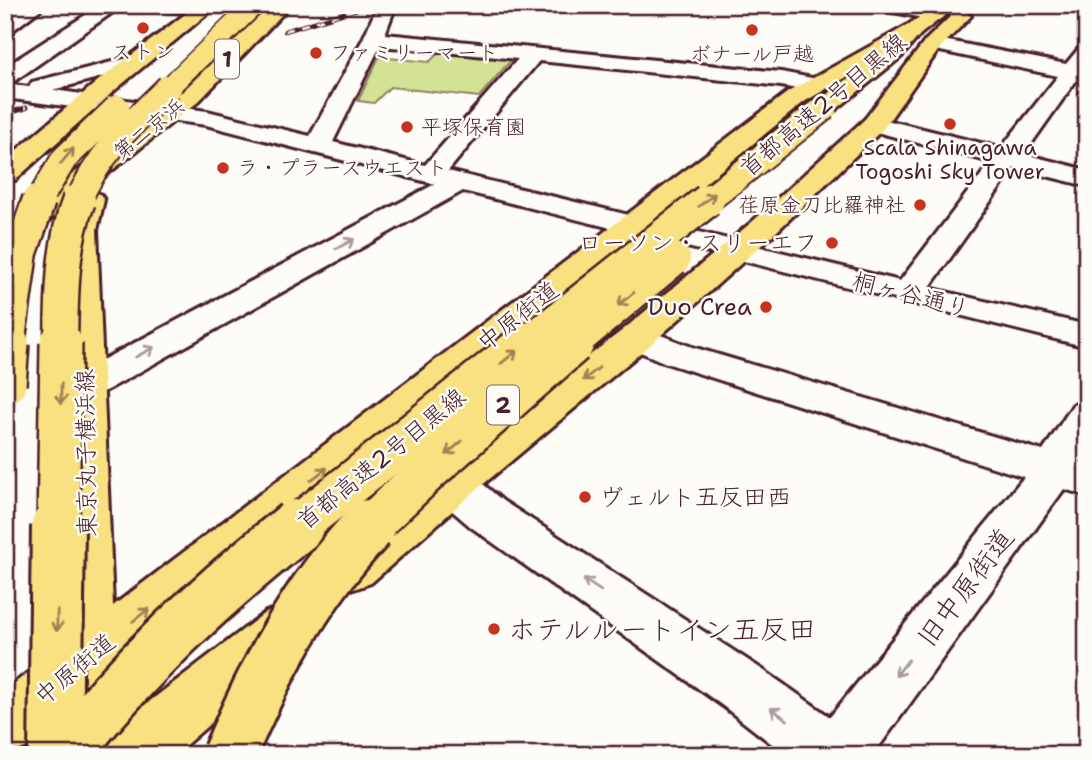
<svg xmlns="http://www.w3.org/2000/svg" width="1092" height="760" font-family="'Shantell Sans','Klee One',sans-serif">
  <rect width="100%" height="100%" fill="#fdfcf7"/>
  <filter id="ink" filterUnits="userSpaceOnUse"><feTurbulence type="fractalNoise" baseFrequency=".0143" numOctaves="2"/><feDisplacementMap in="SourceGraphic" scale="14" xChannelSelector="R" yChannelSelector="G"/><feConvolveMatrix kernelMatrix="1 2 1 2 8 2 1 2 1" color-interpolation-filters="sRGB"/></filter>
  <g filter="url(#ink)">
    <path fill="#d3e295" stroke="#8e8060" stroke-width="2" d="M443,49L509,56L511,60L479,97L390,87L374,103L358,101L379,57L429,62Z"/>
    <g fill="none" stroke-linecap="round" stroke-linejoin="round">
      <g stroke="#4a1f2b" stroke-width="6">
        <g id="minor">
          <path d="M25,5H46L12,31L5,33V18Z"/>
          <path d="M101,5H123L13,82L5,84V67Z"/>
          <path d="M151,5H215L216,6C208,15 159,13 151,5Z"/>
          <path d="M378,5H396L385,34L781,72L822,80L825,85L822,90L814,92L781,86L539,61L448,171L900,281L991,162L865,129L862,124L865,119L874,117L1001,148L1058,76L926,48L923,44L926,40L933,38L1066,64L1080,47L1087,45V81L1077,79L1024,154L1087,170V186L1014,168L929,288L1087,325V347L463,191L100,394L86,398L72,394L67,385L72,376L435,184L206,125L5,98V84L29,87L32,82L136,56L143,58L147,62L143,66L53,90L207,111L310,136L363,39ZM380,46L518,59L425,165L333,142Z"/>
          <path d="M877,5H915L944,11L946,15L937,21L880,9Z"/>
          <path d="M1060,5H1087V13L1063,9Z"/>
          <path d="M637,326L692,347L1043,451L1073,405L1087,401V451L1080,462L1087,463V496L1064,489L873,755H786L723,706L471,527L436,497L430,485L436,473C467,464 481,483 503,501L763,670L830,717L1024,477L666,363L624,345L619,337L624,329Z"/>
        </g>
      </g>
      <g stroke="#4a1f2b" stroke-width="6">
        <g id="major">
          <path d="M937,5H958L922,33L804,102L116,667V674L108,692L89,699L82,697L25,748L5,755V691L62,645L67,230L80,194L90,191L100,194L104,200L97,230L113,606L788,92L908,25Z"/>
          <path d="M962,10L971,16L940,48L883,129L775,233L650,345L468,497L371,583L354,589L337,583L330,569L337,555L436,473L624,329L753,221L865,119L926,40L955,12Z"/>
          <path d="M284,605L302,612L310,628L302,644L174,755H99L107,734L266,612Z"/>
        </g>
      </g>
      <g stroke="#4a1f2b" stroke-width="6">
        <g id="highway">
          <path d="M197,5H218L115,90L15,180L5,182V160L99,80Z"/>
          <path d="M271,5H291L199,101L16,247L5,249V225L183,91Z"/>
          <path d="M915,23L925,29L901,57L833,112H817L813,107L817,102L887,49L908,25Z"/>
        </g>
      </g>
      <use href="#minor" fill="#fdfcf7" fill-rule="evenodd"/>
      <use href="#major" fill="#f9e181" fill-rule="evenodd"/>
      <use href="#highway" fill="#f9e181" fill-rule="evenodd"/>
      <g stroke="#4a1f2b" stroke-width="4.5">
        <path id="rail-far1" d="M285,31L370,5"/>
      </g>
      <g stroke="#4a1f2b" stroke-width="5">
        <path id="rail" d="M5,114L26,108"/>
      </g>
      <use href="#rail-far1" stroke="#fdfcf7" stroke-width="2.5" stroke-dasharray="8" stroke-linecap="butt"/>
      <use href="#rail" stroke="#fdfcf7" stroke-width="3.5" stroke-dasharray="10" stroke-linecap="butt"/>
      <g stroke="#4a1f2b" stroke-width="23" stroke-linecap="butt">
        <path id="highway-bridge-far4" d="M167,89L254,5"/>
      </g>
      <g stroke="#4a1f2b" stroke-width="29" stroke-linecap="butt">
        <g id="highway-bridge-far3">
          <path d="M38,202L64,159L117,108"/>
          <path d="M78,202C97,155 133,122 169,87"/>
          <path d="M706,202L825,107"/>
        </g>
      </g>
      <g stroke="#4a1f2b" stroke-width="37" stroke-linecap="butt">
        <g id="highway-bridge-far2">
          <path d="M8,345L21,252L39,200"/>
          <path d="M61,345C62,297 61,245 79,200"/>
          <path d="M525,345L708,200"/>
          <path d="M571,345L674,259"/>
        </g>
      </g>
      <g stroke="#4a1f2b" stroke-width="46" stroke-linecap="butt">
        <g id="highway-bridge-far1">
          <path d="M5,384L8,343"/>
          <path d="M58,528L61,343"/>
          <path d="M295,528L527,343"/>
          <path d="M368,528L429,470L573,343"/>
        </g>
      </g>
      <g stroke="#4a1f2b" stroke-width="58" stroke-linecap="butt">
        <g id="highway-bridge">
          <path d="M55,755L58,526"/>
          <path d="M64,755C132,668 211,595 297,526"/>
          <path d="M229,755C265,671 305,593 369,526"/>
        </g>
      </g>
      <use href="#highway-bridge-far4" stroke="#f9e181" stroke-width="20"/>
      <use href="#highway-bridge-far3" stroke="#f9e181" stroke-width="25"/>
      <use href="#highway-bridge-far2" stroke="#f9e181" stroke-width="32"/>
      <use href="#highway-bridge-far1" stroke="#f9e181" stroke-width="41"/>
      <use href="#highway-bridge" stroke="#f9e181" stroke-width="52"/>
    </g>
    <defs><path id="oneway-shaft" d="M-6 0H5M1.5-3L5.5 0L1.5 3" fill="none" stroke-width="1.6" stroke-linecap="round" stroke-linejoin="round" transform="scale(1.75)"/></defs>
    <g stroke="#a28056">
      <use href="#oneway-shaft" transform="translate(67 156) rotate(-50)"/>
      <use href="#oneway-shaft" transform="translate(707 200) rotate(-38)"/>
      <use href="#oneway-shaft" transform="translate(626 299) rotate(141)"/>
      <use href="#oneway-shaft" transform="translate(509 357) rotate(-39)"/>
      <use href="#oneway-shaft" transform="translate(591 374) rotate(142)"/>
      <use href="#oneway-shaft" transform="translate(61 394) rotate(91)"/>
      <use href="#oneway-shaft" transform="translate(454 448) rotate(139)"/>
      <use href="#oneway-shaft" transform="translate(319 474) rotate(-38)"/>
      <use href="#oneway-shaft" transform="translate(141 615) rotate(-38)"/>
      <use href="#oneway-shaft" transform="translate(57 621) rotate(91)"/>
    </g>
    <g stroke="#ac999b">
      <use href="#oneway-shaft" transform="translate(345 244) rotate(-28)"/>
      <use href="#oneway-shaft" transform="translate(145 352) rotate(-28)"/>
      <use href="#oneway-shaft" transform="translate(592 585) rotate(-146)"/>
      <use href="#oneway-shaft" transform="translate(902 668) rotate(128)"/>
      <use href="#oneway-shaft" transform="translate(779 714) rotate(-144)"/>
    </g>
  </g>
  <g fill="#c8321e" stroke="#fdfcf7" stroke-width="2.5">
    <circle cx="143" cy="28" r="7"/>
    <circle cx="752" cy="30" r="7"/>
    <circle cx="316" cy="53" r="7"/>
    <circle cx="950" cy="124" r="7"/>
    <circle cx="407" cy="127" r="7"/>
    <circle cx="223" cy="168" r="7"/>
    <circle cx="920" cy="205" r="7"/>
    <circle cx="832" cy="243" r="7"/>
    <circle cx="766" cy="307" r="7"/>
    <circle cx="585" cy="497" r="7"/>
    <circle cx="494" cy="629" r="7"/>
  </g>
  <g text-anchor="middle" dominant-baseline="central" stroke-width="5" stroke-linejoin="round" paint-order="stroke">
    <g font-size="21" fill="#4a1f2b" stroke="#fdfcf7">
      <text x="143" y="52">ストン</text>
      <text x="330" y="53" text-anchor="start">ファミリーマート</text>
      <text x="752" y="54">ボナール戸越</text>
      <text x="421" y="127" text-anchor="start">平塚保育園</text>
      <text x="950" y="148">Scala Shinagawa<tspan x="950" dy="24">Togoshi Sky Tower</tspan></text>
      <text x="237" y="168" text-anchor="start">ラ・プラースウエスト</text>
      <text x="906" y="205" text-anchor="end">荏原金刀比羅神社</text>
    </g>
    <g font-size="21" fill="#4a1f2b" stroke="#fdfcf7">
      <text transform="translate(149 129) rotate(-39)">第二京浜</text>
    </g>
    <g fill="#fdfcf7" stroke="#806168" stroke-width="2">
      <rect x="215" y="39.5" width="24" height="39" rx="5"/>
      <rect x="487" y="385.5" width="32" height="39" rx="5"/>
    </g>
    <g font-size="23" font-weight="bold" fill="#4a1f2b">
      <text x="227" y="59">1</text>
      <text x="503" y="405">2</text>
    </g>
    <g font-size="24" fill="#4a1f2b" stroke="#fdfcf7">
      <text transform="translate(823 105) rotate(-40)">首都高速2号目黒線</text>
      <text transform="translate(911 295) rotate(14)">桐ヶ谷通り</text>
      <text transform="translate(518 316) rotate(-38)">中原街道</text>
      <text transform="translate(86 453) rotate(-91)">東京丸子横浜線</text>
      <text transform="translate(381 459) rotate(-39)">首都高速2号目黒線</text>
      <text transform="translate(75 669) rotate(-40)">中原街道</text>
    </g>
    <g font-size="24" fill="#4a1f2b" stroke="#fdfcf7" text-anchor="end">
      <text x="818" y="243">ローソン・スリーエフ</text>
      <text x="752" y="307">Duo Crea</text>
      <text x="599" y="497" text-anchor="start">ヴェルト五反田西</text>
    </g>
    <g font-size="28" fill="#4a1f2b" stroke="#fdfcf7">
      <text transform="translate(965 587) rotate(-53)">旧中原街道</text>
    </g>
    <g font-size="28" fill="#4a1f2b" stroke="#fdfcf7" text-anchor="start">
      <text x="508" y="629">ホテルルートイン五反田</text>
    </g>
  </g>
  <rect width="1092" height="760" fill="none" stroke="#fdfcf7" stroke-width="28"/>
  <rect x="14" y="14" width="1064" height="732" fill="none" stroke="#4a1f2b" stroke-width="2.5" filter="url(#ink)"/>
</svg>
